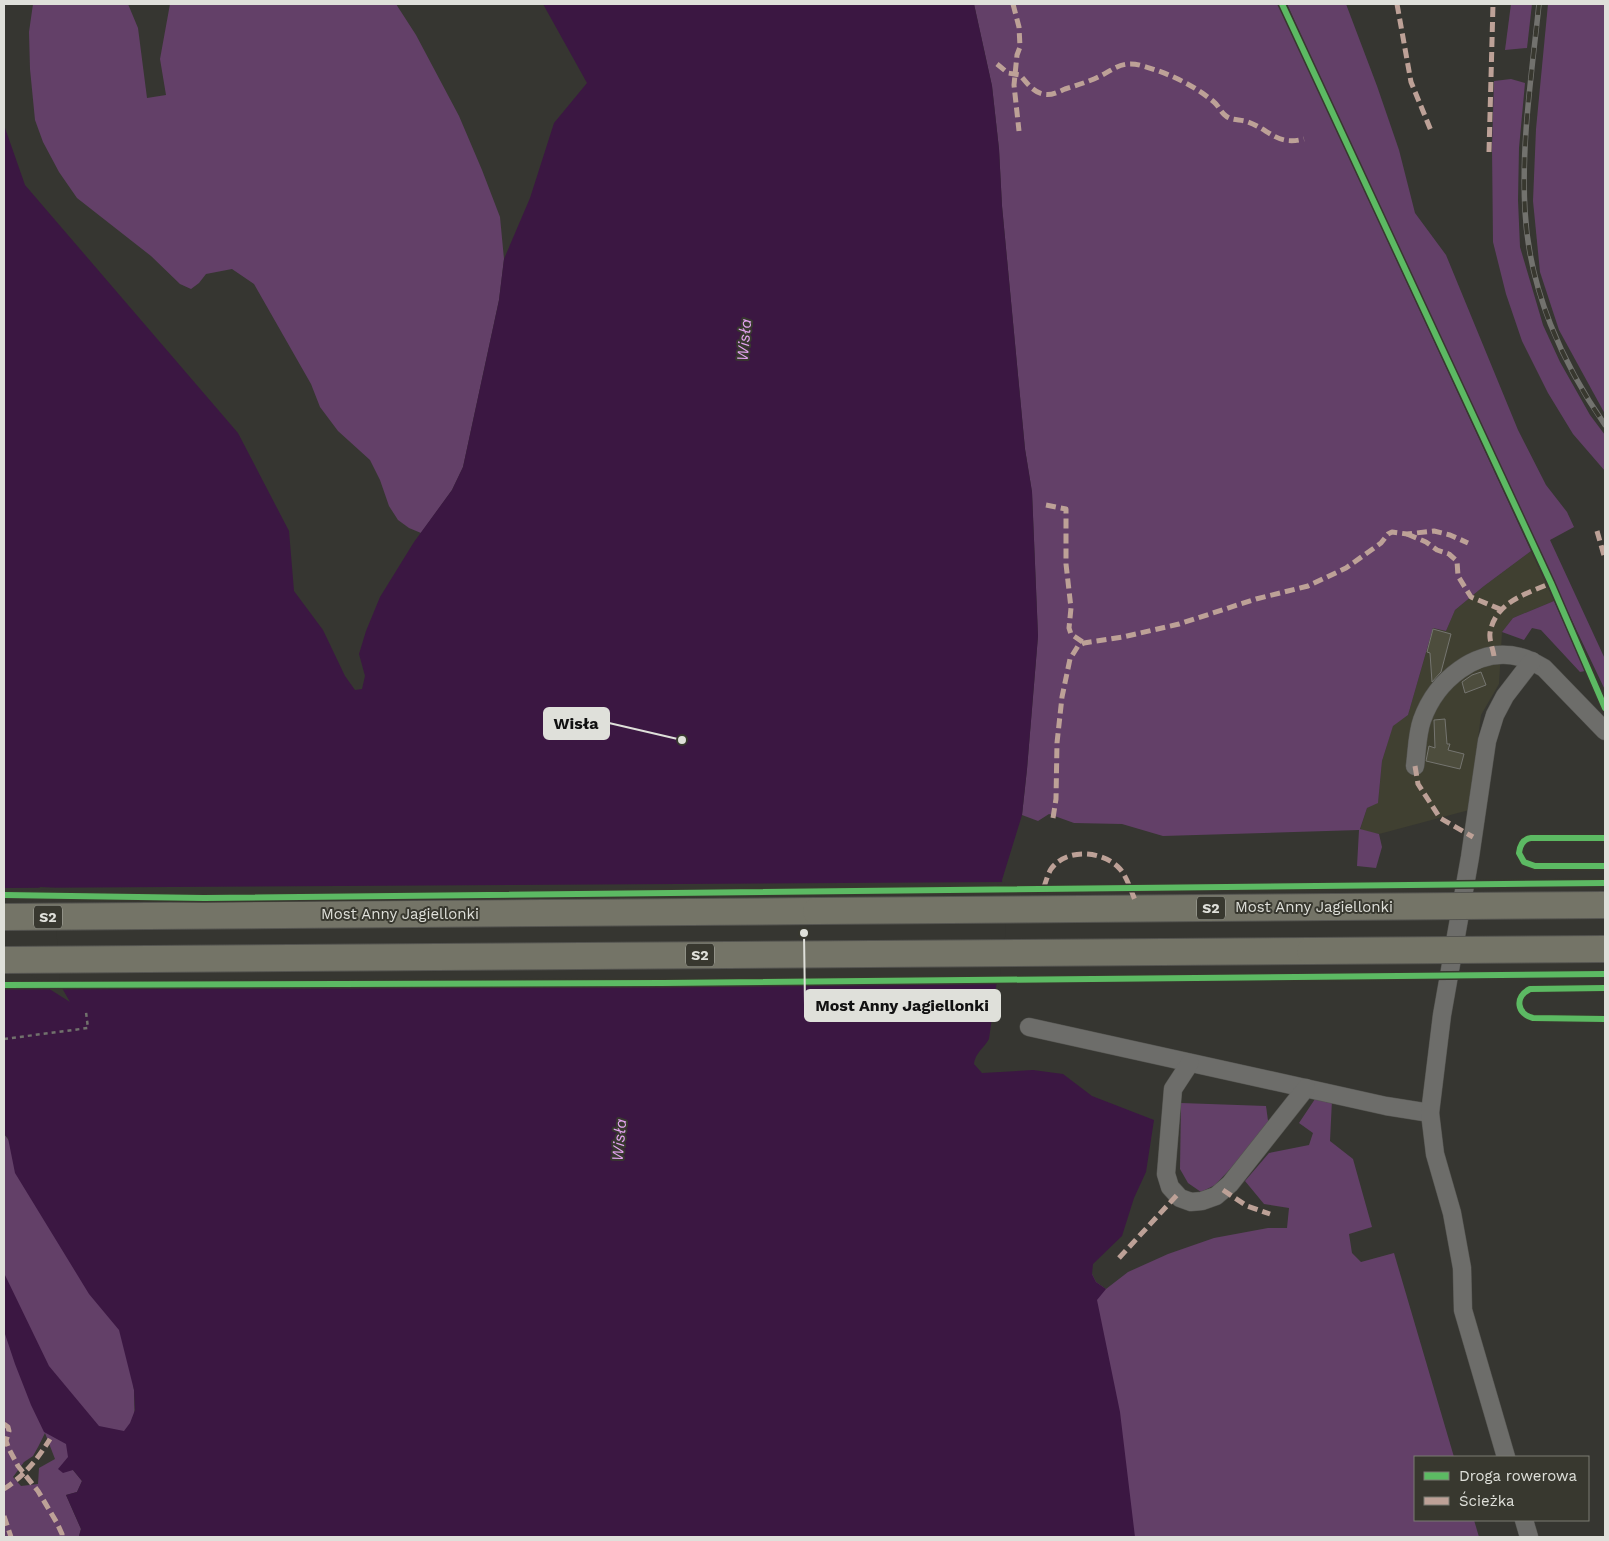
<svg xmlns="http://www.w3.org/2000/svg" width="1609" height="1541" font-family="'Work Sans',sans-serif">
  <rect width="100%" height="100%" fill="#363631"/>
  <path fill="#404031" d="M1531,551L1554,601L1513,618L1502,632L1499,684L1481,715L1469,810L1379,834L1360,830L1367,808L1378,802L1382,761L1393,725L1408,715L1433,628L1446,631L1455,610L1484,586Z"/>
  <g fill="#634068" fill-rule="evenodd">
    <path d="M33,4H128L138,28L147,98L166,95L160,59L170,4H396L416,35L459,116L482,170L500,217L504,259L499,300L463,467L452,490L421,533L409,528L398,520L389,506L380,480L370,460L338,431L320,407L311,384L254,284L232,269L206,274L199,283L191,289L180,284L151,256L77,198L59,172L43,142L35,120L30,69L29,32Z"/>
    <path d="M974,4H1278L1531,551L1484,586L1455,610L1446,631L1433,628L1408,715L1393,726L1382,761L1378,803L1367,808L1360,829L1379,834L1382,847L1376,868L1357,866L1359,830L1163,836L1122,824L1074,823L1049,814L1038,821L1022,815L1027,769L1038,636L1032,492L1025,449L1002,206L999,149L992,86Z"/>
    <path d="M1287,4H1346L1377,86L1399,150L1415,213L1446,255L1518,430L1546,485L1567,512L1574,527L1550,540L1605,659V690C1497,463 1389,234 1287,4Z"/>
    <path d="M1511,4H1532L1527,48L1505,50Z"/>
    <path d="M1548,4H1605V414L1559,330L1540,272L1533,201L1536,129Z"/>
    <path d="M1511,79L1525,83L1519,148L1518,200L1520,247L1543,325L1560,362L1590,415L1605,435V471L1573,434L1548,393L1522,341L1506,294L1493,242L1492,147L1494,81Z"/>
    <path d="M1554,601L1585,671L1580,672L1541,630L1532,628L1524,640L1502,632L1513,618Z"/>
    <path d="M1315,1099L1332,1100L1330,1141L1353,1159L1372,1227L1349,1234L1352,1253L1361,1262L1394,1253L1454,1457H1415V1520H1474L1479,1537H1082L1092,1274L1096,1282L1106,1289L1128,1272L1168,1254L1214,1238L1268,1228H1287L1289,1208L1264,1204L1245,1181L1269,1153L1309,1145L1313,1133L1299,1123Z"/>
    <path d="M1181,1103L1266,1106L1269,1128L1215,1185L1201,1192L1188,1183L1180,1169Z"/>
    <path d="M4,1134L121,1290L134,1390L135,1438L73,1470L82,1481L77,1492L66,1495L81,1529L79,1536L4,1537ZM45,1433L55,1459L39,1468L38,1484L21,1486L13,1477L24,1462L33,1456L38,1447Z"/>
  </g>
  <path fill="#3b1742" d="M543,4H974L992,86L999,149L1002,206L1025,449L1032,492L1038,636L1027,769L1022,815L1002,880L1004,929L989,1039C984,1048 975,1053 974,1064L982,1073L1033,1070L1063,1074L1092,1096L1154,1120L1146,1172L1134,1198L1122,1236L1093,1264L1092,1274L1096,1282L1106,1289L1097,1300L1120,1412L1135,1537H69L79,1536L81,1529L66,1495L77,1492L82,1481L73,1470L63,1473L58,1469L68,1457L66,1444L44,1432L31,1405L15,1364L4,1331V1273L49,1366L99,1426L124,1431L130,1423L135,1410L134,1390L119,1330L89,1294L15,1173L8,1138L4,1134V964L32,978L70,1002L62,988L56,888L40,887L20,914L4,897V125L25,185L238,433L289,531L294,591L323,630L345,676L355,690L362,689L365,676L359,654L366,631L380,597L414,542L452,490L463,467L499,300L504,259L530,198L554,123L587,83Z"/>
  <g fill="#363631">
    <path d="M1004,882L1006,929L999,983L60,988L54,890L41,889L22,915H18L4,901V888Z"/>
    <path d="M4,962L33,976L52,988L4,989Z"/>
  </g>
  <g fill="#4d4d3d" stroke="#757570">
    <path d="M1433,629L1451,634L1441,672L1432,682L1430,653L1427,652Z"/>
    <path d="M1481,672L1486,685L1465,693L1462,682L1472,675Z"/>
    <path d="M1445,719L1447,744H1450L1448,750L1464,754L1460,769L1426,761L1429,746L1435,748L1434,720Z"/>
  </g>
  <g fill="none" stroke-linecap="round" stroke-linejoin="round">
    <g stroke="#545450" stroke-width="19">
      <g id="minor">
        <path d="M1415,766C1417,751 1417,734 1422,720C1436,681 1476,646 1520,657C1529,659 1537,664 1544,668L1605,731"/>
        <path d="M1029,1027L1386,1106L1430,1113"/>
        <path d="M1190,1063L1173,1089L1166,1174L1170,1187L1180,1198L1191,1202L1202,1201L1216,1196L1230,1184L1306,1088"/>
        <path d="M1506,1457L1463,1310L1462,1268L1452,1213L1435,1154L1430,1113L1442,1015L1470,857L1487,741L1495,715L1505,696L1532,661"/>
        <path d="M1524,1520L1529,1537"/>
      </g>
    </g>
    <g stroke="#545450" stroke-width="28">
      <g id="highway">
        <path d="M4,917L816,911"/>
        <path d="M4,960L1310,951"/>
      </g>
    </g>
    <path stroke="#71716c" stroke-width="2.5" stroke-dasharray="4 4" stroke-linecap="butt" d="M4,1039L88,1028L86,1012"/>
    <use href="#minor" stroke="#6d6d6a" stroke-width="18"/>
    <use href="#highway" stroke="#747467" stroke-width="26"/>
    <g stroke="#72726e" stroke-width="5.5">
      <path id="rail" d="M1539,4C1532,72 1521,143 1525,211C1529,289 1562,363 1605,425"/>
    </g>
    <use href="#rail" stroke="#38382f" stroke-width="4" stroke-dasharray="11" stroke-linecap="butt"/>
    <g stroke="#545450" stroke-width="28" stroke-linecap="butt">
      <g id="highway-bridge">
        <path d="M816,911L1605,905"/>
        <path d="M1310,951L1605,949"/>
      </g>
    </g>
    <use href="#highway-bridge" stroke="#747467" stroke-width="26"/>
    <g stroke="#bda197" stroke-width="5" stroke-dasharray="10 5" stroke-linecap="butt">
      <path d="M1013,4L1019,27L1020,47L1017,55L1014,85L1019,131"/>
      <path d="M1397,4L1411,82L1432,133"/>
      <path d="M997,64L1008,73L1020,75C1026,82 1033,92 1043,94C1051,96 1058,92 1065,89C1075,86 1084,83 1094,79C1113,71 1121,59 1143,66C1168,73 1194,85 1214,102C1219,106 1221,113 1226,116C1232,121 1241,119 1248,122C1270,130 1277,146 1304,139"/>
      <path d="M1489,152L1493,4"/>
      <path d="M1046,505L1066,509V564L1071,608L1069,628L1071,634L1084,643"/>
      <path d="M1597,531L1605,559"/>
      <path d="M1407,534L1426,542L1437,550L1449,554L1457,561L1458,576L1471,597L1502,610"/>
      <path d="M1494,656C1493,649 1489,640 1490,633C1495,602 1526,594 1551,583"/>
      <path d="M1415,766L1418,784L1440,818L1473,837"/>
      <path d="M1053,818L1056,799L1057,743L1062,697L1070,659L1078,646L1084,643L1123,637L1179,624L1256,599L1308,586L1346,568L1381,543L1388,534L1392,532L1407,534L1434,531L1450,535L1468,543"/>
      <path d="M1044,887C1046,881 1048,874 1051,869C1067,847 1104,851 1120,869C1127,877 1131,891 1135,900"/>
      <path d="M1223,1190L1247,1206L1270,1214"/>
      <path d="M1119,1258L1177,1195"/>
      <path d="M4,1424L8,1427L9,1431L6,1441L9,1449L18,1466L38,1491L57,1523L62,1534V1537"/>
      <path d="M4,1489C25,1475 37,1460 50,1439"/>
      <path d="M4,1516L11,1537"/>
    </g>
    <g stroke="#38382f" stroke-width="9">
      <g id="cycleway">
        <path d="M1282,4L1551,583L1605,708"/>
        <path d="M1605,838H1531C1523,839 1520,845 1519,853L1524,862L1535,866H1605"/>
        <path d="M4,895L204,898L1605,883"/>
        <path d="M4,985L663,983L1605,974"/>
        <path d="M1605,988L1530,989C1514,997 1517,1014 1533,1018L1605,1019"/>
      </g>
    </g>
    <use href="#cycleway" stroke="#5cba63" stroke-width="6"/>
  </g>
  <g text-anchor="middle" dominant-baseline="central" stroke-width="4" stroke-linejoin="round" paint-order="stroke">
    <g fill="#38382f" stroke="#adaea7" stroke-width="1">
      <rect x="1197" y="896.5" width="28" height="23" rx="4"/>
      <rect x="34" y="905.5" width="28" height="23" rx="4"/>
      <rect x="686" y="943.5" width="28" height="23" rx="4"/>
    </g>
    <g font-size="14" font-weight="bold" fill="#dfe0da">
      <text x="1211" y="908">S2</text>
      <text x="48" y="917">S2</text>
      <text x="700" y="955">S2</text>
    </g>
    <g font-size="15" fill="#dfe0da" stroke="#38382f">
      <text x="1314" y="907">Most Anny Jagiellonki</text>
      <text x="400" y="914">Most Anny Jagiellonki</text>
    </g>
    <g font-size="16" font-style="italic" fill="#e4a4f0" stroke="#38382f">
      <text transform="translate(744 340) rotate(-85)">Wisła</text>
      <text transform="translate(619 1140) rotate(-85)">Wisła</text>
    </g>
  </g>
  <path fill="none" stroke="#dfe0da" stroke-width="2" d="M682 740L609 723M804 933L805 1005"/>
  <g fill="#dfe0da" stroke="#38382f" stroke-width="2">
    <circle cx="682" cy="740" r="5"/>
    <circle cx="804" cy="933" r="5"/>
  </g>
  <g fill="#dfe0da" stroke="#dfe0da" stroke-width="2">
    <rect x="544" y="708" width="65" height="31" rx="5"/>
    <rect x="805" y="990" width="195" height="31" rx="5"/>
  </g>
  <g font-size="16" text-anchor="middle" font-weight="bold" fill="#111">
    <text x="576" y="729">Wisła</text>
    <text x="902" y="1011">Most Anny Jagiellonki</text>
  </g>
  <rect width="1609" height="1541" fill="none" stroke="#dfe0da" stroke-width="10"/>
  <rect x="1414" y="1456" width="175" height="65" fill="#38382f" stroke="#7b7b73"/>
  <rect x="1424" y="1472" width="25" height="8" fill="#5cba63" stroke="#7b7b73"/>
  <text x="1459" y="1481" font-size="15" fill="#dfe0da">Droga rowerowa</text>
  <rect x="1424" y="1497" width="25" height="8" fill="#bda197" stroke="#7b7b73"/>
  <text x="1459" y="1506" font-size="15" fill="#dfe0da">Ścieżka</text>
</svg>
